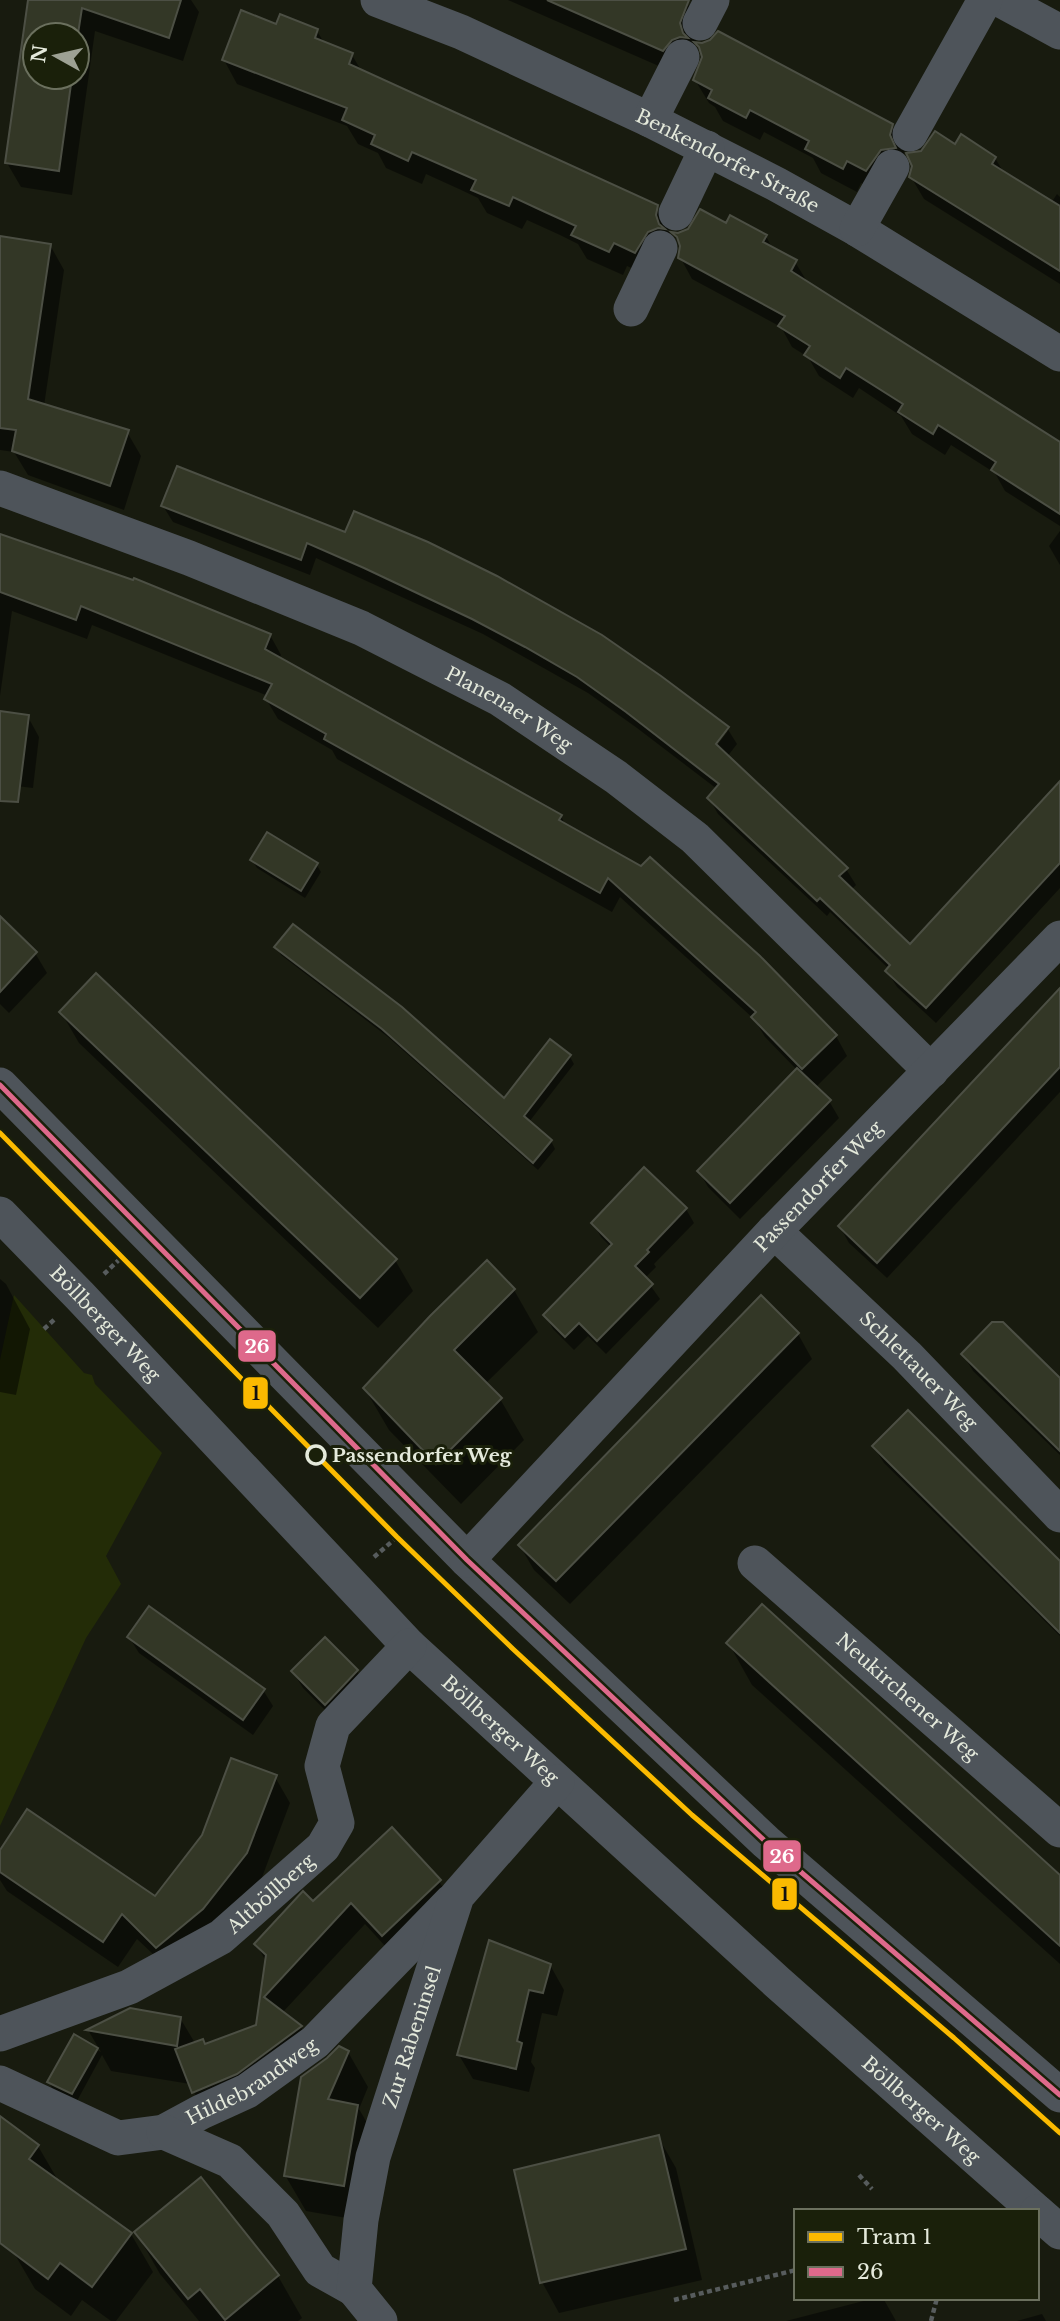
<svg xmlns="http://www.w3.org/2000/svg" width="1060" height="2321" font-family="'Libre Baskerville',serif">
  <rect width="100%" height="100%" fill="#181b0f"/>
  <path fill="#232c07" d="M14,1295L84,1373L92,1375L95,1384L162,1453L106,1556L121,1584L86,1638L0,1826V1360Z"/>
  <g fill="#0007" fill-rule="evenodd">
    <path d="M30,0H191L199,12L183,61L95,31L72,195L21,187L7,163ZM35,35H77V77H35Z"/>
    <path d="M508,0H681L687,3L701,27L693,48L699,61H695L677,74Z"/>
    <path d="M277,26L317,31L325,44L352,55L362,72L656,207L670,231L669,240L649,276L627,266L623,275L587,259L578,244L560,235L527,220L522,229L487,213L478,198L459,189L426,174L422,184L386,168L378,153L358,144L347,126L237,84L224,60Z"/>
    <path d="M695,80L891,125L905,149L903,160L880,194L861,183L857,192L821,173L813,158L764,132L760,140L723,121L715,107L709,103Z"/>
    <path d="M956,147L995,158L1004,173L1051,203L1057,194L1060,197V284L924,199L911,177Z"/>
    <path d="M727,225L766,236L773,250L795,262L808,283L1060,444V526L1005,491L995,473L951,445L945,455L912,434L901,416L859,388L853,398L819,376L808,357L792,347L781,327L692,279L680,257L682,246L675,234Z"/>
    <path d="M0,238L50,245L64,270L44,406L127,432L141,456L124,510L28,475L14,452L0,450Z"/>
    <path d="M178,469L727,728L737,744L727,757L846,869L856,885L851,890L910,946L1060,785V888L936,1023L897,987L887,971L889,969L830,912L827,916L718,814L709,798L717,789L637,728L588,693L483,634L316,558L310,575L173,522L163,506ZM723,731H728L712,752Z"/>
    <path d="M1060,531V565L1049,546Z"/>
    <path d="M0,543L270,635L281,655L279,659L561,816L566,826L759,958L836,1036L847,1056L815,1088L829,1101L839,1118L740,1219L708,1187L699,1171L797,1070L765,1037L754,1019L620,897L612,912L337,759L332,750L278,719L266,699L268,696L92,625L87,639L12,611L0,696Z"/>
    <path d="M0,713L28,717L39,737L33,788L0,784Z"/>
    <path d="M252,860L316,864L321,872L305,898L257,868Z"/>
    <path d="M0,919L35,953L47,973L9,1013L0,1004Z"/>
    <path d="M276,947L504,1100L570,1057L574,1064L529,1122L551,1141L555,1149L538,1170L388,1037L281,955Z"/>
    <path d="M1060,991V1092L887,1278L849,1243L840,1227Z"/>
    <path d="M61,1012L395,1260L413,1291L378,1328L79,1043Z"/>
    <path d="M686,1209L694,1223L654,1264L656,1267L645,1278L660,1299L606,1354L588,1336L574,1350L553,1329L545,1315L611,1247L601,1237L593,1223Z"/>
    <path d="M487,1262L514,1290L538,1332L485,1384L500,1399L524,1440L461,1504L389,1430L365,1389Z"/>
    <path d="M0,1279L6,1284L30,1329L16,1395L0,1392Z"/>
    <path d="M761,1298L798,1334L812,1359L570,1604L534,1570L520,1546Z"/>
    <path d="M963,1354L1060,1382V1455L973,1371Z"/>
    <path d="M874,1447L1060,1564V1636L884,1463Z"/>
    <path d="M129,1637L263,1690L273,1706L253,1735L139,1653Z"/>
    <path d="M325,1639L357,1671L366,1688L335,1720L303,1688L293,1672Z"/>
    <path d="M729,1644L1060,1877V1964L752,1685Z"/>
    <path d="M275,1777L290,1803L261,1880L172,1972L137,1939L118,1967L7,1891L0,1880V1853L155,1899Z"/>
    <path d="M439,1881L452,1904L395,1957L365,1924L282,2013L301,2027L314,2050L206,2115L190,2084L111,2071L102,2055L77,2101L53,2090L49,2082L75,2037L101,2052L88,2030L180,2018L195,2043L205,2046L258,2026L267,1963L256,1944L313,1903Z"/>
    <path d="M550,1965L564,1990L557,2016L542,2013L531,2062L535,2068L529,2092L473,2079L459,2055Z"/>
    <path d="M348,2052L368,2087L359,2109L378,2142L364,2221L306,2211L285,2175Z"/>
    <path d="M0,2118L38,2146L59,2182L131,2234L153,2272L116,2321H111L82,2300L71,2316L35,2289L0,2229Z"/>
    <path d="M658,2137L676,2168L702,2280L559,2313L542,2282Z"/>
    <path d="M201,2179L278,2276L302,2318L298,2321H199L160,2274L136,2232Z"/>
    <path d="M875,2298H883L896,2321H786Z"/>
    <path d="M1042,2314L1046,2321H1017Z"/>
  </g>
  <g fill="#333726" stroke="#4c4f44" stroke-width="2">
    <path d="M28,0H181L169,38L82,8L77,40V35H35V77H72L59,171L5,163Z"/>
    <path d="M547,0H689L680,23L683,33L688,38L680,37L672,40L663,51Z"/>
    <path d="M241,10L276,24L280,14L318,29L315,38L353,53L349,64L658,205L656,215L659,224L665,229L658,228L648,232L635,253L614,243L609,252L571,235L576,226L545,212L513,197L509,206L471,190L476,180L412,152L408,161L371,144L375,135L342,120L347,108L222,60Z"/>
    <path d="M718,31L893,124L890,135L896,148L881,150L866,171L847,161L843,169L805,149L809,141L750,110L746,118L708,98L712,90L693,80L702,57L699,47L694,42L702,43L710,40Z"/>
    <path d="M935,131L955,144L961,134L996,157L992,164L1060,206V271L909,177L912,166L906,153L921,151Z"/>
    <path d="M700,209L726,223L730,215L767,235L763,242L797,260L791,271L1060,442V514L991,470L996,462L938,425L933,434L898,412L903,404L846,368L840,378L804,355L810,346L778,326L785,316L678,258L680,246L677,237L671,232L678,233L688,229Z"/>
    <path d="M0,236L51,244L28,399L129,430L110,486L12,451L16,430L0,428Z"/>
    <path d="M177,466L345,532L354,511L428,542L497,576L602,635L661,676L729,727L716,744L848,868L839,876L910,944L1060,781V863L926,1008L885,971L890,965L820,898L817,901L707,798L719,784L626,712L577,677L525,647L472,619L364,568L307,543L301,560L161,506Z"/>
    <path d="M0,534L133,580L134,578L271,634L265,649L562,815L559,820L641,866L650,857L760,956L837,1035L802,1069L751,1017L756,1012L608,878L600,893L324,739L326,734L264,699L272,684L81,606L76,620L0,592Z"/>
    <path d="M0,711L29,715L18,802L0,801Z"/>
    <path d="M267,832L318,863L301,891L250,860Z"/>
    <path d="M0,916L37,952L0,992Z"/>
    <path d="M293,924L402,1007L504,1098L550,1039L571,1055L524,1116L552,1140L533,1163L382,1029L274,947Z"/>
    <path d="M96,973L397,1259L360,1298L59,1012Z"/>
    <path d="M1060,988V1067L877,1263L838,1226Z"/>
    <path d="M797,1068L831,1100L730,1203L697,1171Z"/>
    <path d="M644,1167L687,1208L647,1250L649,1252L635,1266L653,1284L597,1341L579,1323L565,1337L543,1315L612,1244L591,1223Z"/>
    <path d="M487,1260L515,1289L454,1350L502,1398L436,1464L363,1388L430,1316Z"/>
    <path d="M761,1295L799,1333L556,1581L518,1545Z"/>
    <path d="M992,1322H1003L1060,1378V1451L961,1354Z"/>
    <path d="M908,1410L1060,1561V1633L872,1446Z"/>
    <path d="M762,1604L1060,1875V1946L726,1643Z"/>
    <path d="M149,1606L265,1689L243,1720L127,1637Z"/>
    <path d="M325,1637L358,1670L325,1705L291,1671Z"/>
    <path d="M231,1758L277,1775L247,1853L203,1909L156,1948L122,1914L103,1942L0,1872V1850L27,1809L155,1896L202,1835Z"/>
    <path d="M392,1827L441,1880L382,1936L351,1903L264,1997L302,2026L237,2074L192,2093L175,2049L203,2039L205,2044L256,2025L266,1955L254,1944L303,1891L313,1901Z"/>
    <path d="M489,1940L551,1964L543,1993L529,1990L517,2041L522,2043L516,2069L457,2055Z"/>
    <path d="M130,2008L181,2017L177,2046L86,2030Z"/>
    <path d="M74,2034L98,2048L72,2094L47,2082Z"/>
    <path d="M339,2046L349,2051L328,2099L358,2105L344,2186L284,2176L301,2077L327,2058Z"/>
    <path d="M0,2116L39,2145L29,2159L132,2233L92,2287L60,2263L48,2279L0,2243Z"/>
    <path d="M659,2135L686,2249L540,2283L514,2170Z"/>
    <path d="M201,2177L279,2275L225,2320L200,2289L188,2299L134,2232Z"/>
  </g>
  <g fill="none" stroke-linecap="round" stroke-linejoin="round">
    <g stroke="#575c5d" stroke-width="4.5" stroke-dasharray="5 3.5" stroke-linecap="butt">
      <path d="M104,1274L123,1256"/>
      <path d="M44,1329L56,1318"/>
      <path d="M374,1557L396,1538"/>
      <path d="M859,2175L872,2189"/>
      <path d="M674,2300L796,2270"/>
      <path d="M931,2321L937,2298"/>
    </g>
    <g stroke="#4e545a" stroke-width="35">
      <path id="s1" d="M378,0L461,32L650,120L776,184L857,229L1060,354"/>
      <path d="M1001,0L1060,32"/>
      <path d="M700,23L712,0"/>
      <path d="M650,120L682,57"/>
      <path d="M910,134L985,0"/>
      <path d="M676,213L707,148"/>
      <path d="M857,229L892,167"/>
      <path d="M631,309L660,248"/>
      <path id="s2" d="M0,488L189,558L361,628L500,699L616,777L695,838L931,1071"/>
      <path d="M0,1085L467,1560L766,1842L1060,2095"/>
      <path id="s3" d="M0,1214L80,1296L409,1646L777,1982L1036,2211"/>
      <path id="s4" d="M774,1231L907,1356L1060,1515"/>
      <path id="s5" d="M467,1560L774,1231L1060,938"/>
      <path id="s6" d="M755,1563L1060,1830"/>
      <path id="s7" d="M0,2034L129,1987L221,1937L323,1847L337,1823L322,1766L333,1726L409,1646"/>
      <path id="s8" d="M0,2083L118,2138L164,2132L201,2112L247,2091L315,2042L452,1901"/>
      <path d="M164,2132L230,2161L283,2214L320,2270L354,2289"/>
      <path d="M1037,2212L1060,2232"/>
      <path id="s9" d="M380,2321L354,2289L361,2220L373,2157L457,1896L557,1782"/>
    </g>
    <g stroke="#1a200a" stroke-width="10">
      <path id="bus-1" d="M0,1085L467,1560L766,1842L1060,2095"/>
    </g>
    <use href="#bus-1" stroke="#de698b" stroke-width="5"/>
    <g stroke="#1a200a" stroke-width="10">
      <path id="tram-1" d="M0,1133L397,1537L513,1649L692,1815L954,2038L1060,2133"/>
    </g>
    <use href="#tram-1" stroke="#fbba00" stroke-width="5"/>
  </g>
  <circle fill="#1a200a" stroke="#e4e9db" stroke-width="3.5" cx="316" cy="1455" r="9"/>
  <g text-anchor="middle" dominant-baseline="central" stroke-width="6" stroke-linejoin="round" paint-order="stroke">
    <g font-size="19" fill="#e4e9db" stroke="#1a200a">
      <text stroke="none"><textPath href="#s1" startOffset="385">Benkendorfer Straße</textPath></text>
      <text stroke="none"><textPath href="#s2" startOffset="556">Planenaer Weg</textPath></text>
      <text stroke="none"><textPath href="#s5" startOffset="513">Passendorfer Weg</textPath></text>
      <text stroke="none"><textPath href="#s3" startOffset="152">Böllberger Weg</textPath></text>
      <text stroke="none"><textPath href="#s4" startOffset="201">Schlettauer Weg</textPath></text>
      <text stroke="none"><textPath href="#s6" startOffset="203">Neukirchener Weg</textPath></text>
      <text stroke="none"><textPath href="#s3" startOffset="719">Böllberger Weg</textPath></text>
      <text stroke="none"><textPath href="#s7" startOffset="308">Altböllberg</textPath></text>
      <text stroke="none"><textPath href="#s9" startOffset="301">Zur Rabeninsel</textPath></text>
      <text stroke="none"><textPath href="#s8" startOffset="278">Hildebrandweg</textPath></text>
      <text stroke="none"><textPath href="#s3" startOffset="1286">Böllberger Weg</textPath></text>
    </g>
    <g font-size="19" font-weight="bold" fill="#e4e9db" stroke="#1a200a" text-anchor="start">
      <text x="332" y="1455">Passendorfer Weg</text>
    </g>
  </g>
  <g stroke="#1a200a" stroke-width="2.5">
    <rect x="237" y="1329" width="40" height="34" rx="7" fill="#de698b"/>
    <rect x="242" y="1376" width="27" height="34" rx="7" fill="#fbba00"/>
    <rect x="762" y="1839" width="40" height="34" rx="7" fill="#de698b"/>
    <rect x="771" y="1877" width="27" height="34" rx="7" fill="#fbba00"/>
  </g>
  <g font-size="19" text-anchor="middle" font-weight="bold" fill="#fff">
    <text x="257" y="1353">26</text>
    <text x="782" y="1863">26</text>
  </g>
  <g font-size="19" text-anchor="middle" font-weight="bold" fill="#111">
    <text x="256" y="1400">1</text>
    <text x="785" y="1901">1</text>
  </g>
  <rect x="794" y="2209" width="245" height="91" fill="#1a200a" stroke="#6b705e" stroke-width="2"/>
  <rect x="808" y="2232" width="35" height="10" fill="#fbba00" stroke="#6b705e" stroke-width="2"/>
  <text x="857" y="2244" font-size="21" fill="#e4e9db">Tram 1</text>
  <rect x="808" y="2267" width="35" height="10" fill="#de698b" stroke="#6b705e" stroke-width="2"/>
  <text x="857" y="2279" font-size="21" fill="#e4e9db">26</text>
  <g transform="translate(56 56) rotate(278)"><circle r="33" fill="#1a200a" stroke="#6b705e" stroke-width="2"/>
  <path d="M0-5L12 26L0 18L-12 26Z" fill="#9da194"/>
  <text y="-10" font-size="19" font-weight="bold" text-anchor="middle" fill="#e4e9db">N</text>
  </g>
</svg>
